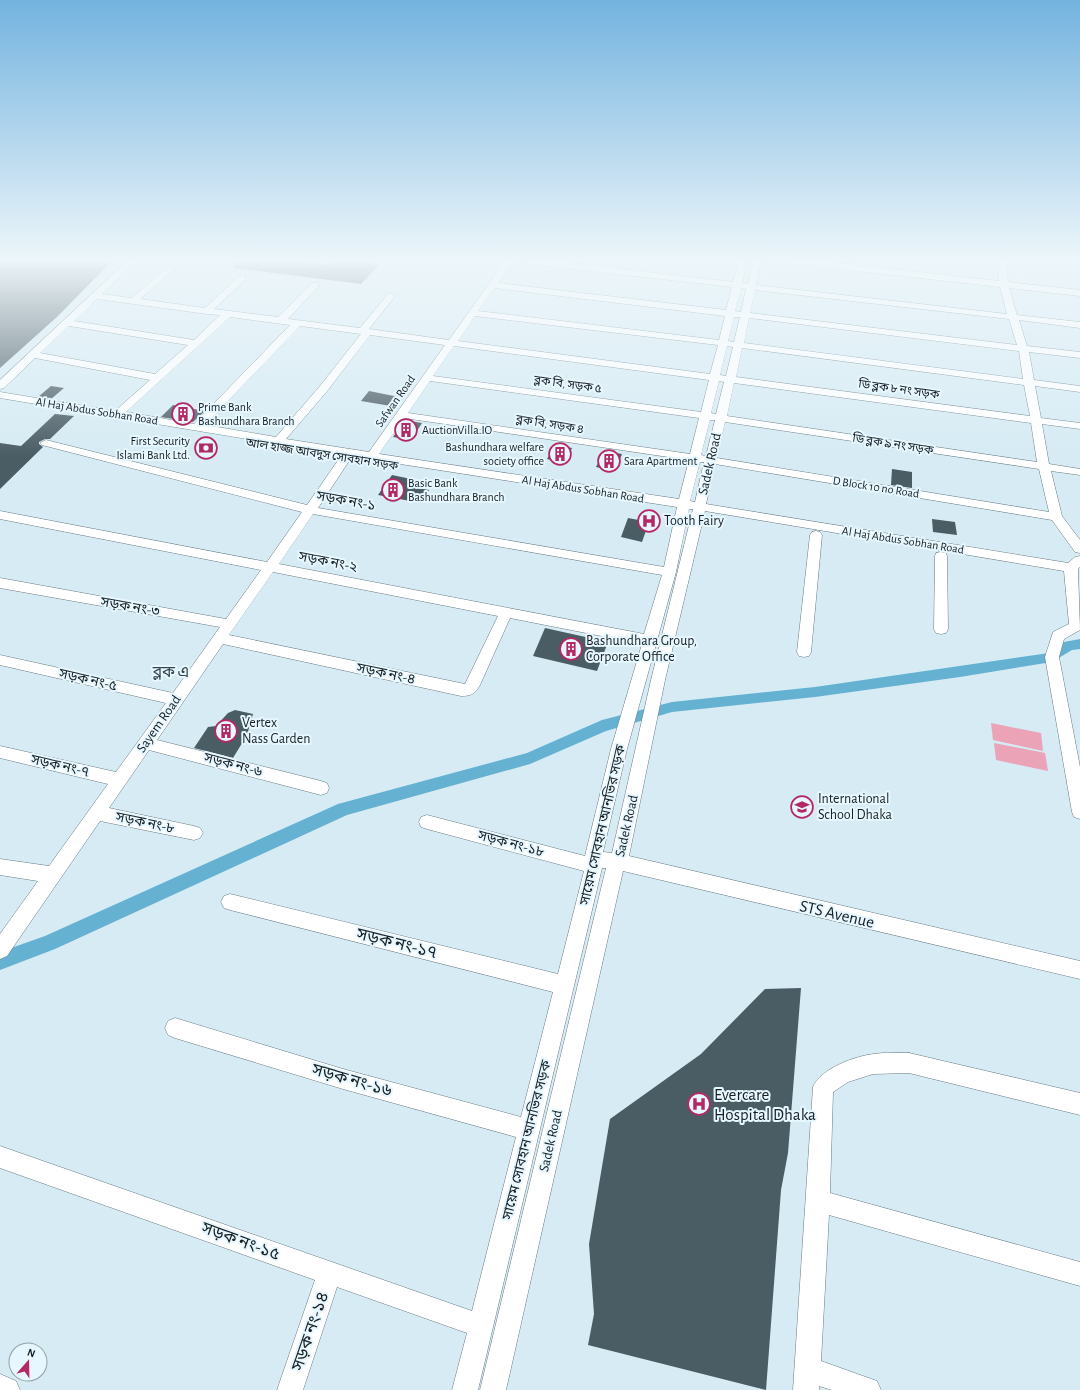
<svg xmlns="http://www.w3.org/2000/svg" width="1080" height="1390" font-family="'Alegreya Sans','Noto Sans Bengali',sans-serif">
  <rect width="100%" height="100%" fill="#d6ebf4"/>
  <g fill="#eaa3b7">
    <path d="M991,723L1041,733L1043,751L993,740Z"/>
    <path d="M994,743L1045,753L1048,771L996,760Z"/>
  </g>
  <g fill="none" stroke-linecap="round" stroke-linejoin="round">
    <path fill="#64b1d1" fill-rule="evenodd" d="M1080,639V649L1072,650L1052,662L960,677L815,697L672,712L606,731L530,764L347,815L55,949L0,970V952L45,936L338,804L527,753L602,720L672,702L815,687L1049,653L1064,642Z"/>
  </g>
  <g fill="#4a5c64">
    <path d="M0,261H112L58,316L0,368Z"/>
    <path d="M234,261H300L328,265L331,261H368L366,263L379,265L361,284L234,268Z"/>
    <path d="M51,386L64,388L51,399L38,397Z"/>
    <path d="M369,391L399,397L391,406L361,401Z"/>
    <path d="M173,405L205,411L193,422L161,417Z"/>
    <path d="M55,414L74,416L50,439H45L39,442V444L43,447L0,489V443L21,446Z"/>
    <path d="M404,420L422,423L411,440L393,437Z"/>
    <path d="M555,445L572,448L565,463L547,459Z"/>
    <path d="M604,451L622,454L615,471L596,467Z"/>
    <path d="M892,469L912,472V488L891,485Z"/>
    <path d="M392,475L411,479L407,486L429,490L421,503L378,495Z"/>
    <path d="M628,518L649,522L642,542L621,537Z"/>
    <path d="M932,519L955,522L957,535L933,532Z"/>
    <path d="M545,628L608,642L597,671L533,656Z"/>
    <path d="M235,710L253,714L247,735L233,758L194,748L208,727L216,726L228,713Z"/>
    <path d="M801,988L788,1153L781,1190L766,1390L588,1345L594,1314L589,1244L610,1119L701,1054L765,989Z"/>
  </g>
  <g fill="none" stroke-linecap="round" stroke-linejoin="round">
    <g stroke="#687b83" stroke-width="1">
      <g id="minor">
        <path d="M127,261H136L102,294L131,298L170,266L174,269L173,271L140,299L205,308L239,276H245V280L214,309L278,317L312,283H318V287L288,319L360,328L388,294L391,293L395,296L369,329L449,340L505,261H513L498,283L726,310L732,287L528,264L524,261H553L733,282L739,261H747L742,283L748,284L753,261H761L756,285L1007,314L1000,287L794,264L790,261H820L999,281L998,261H1006L1008,282L1080,290V296L1009,288L1017,315L1080,322V328L1019,320L1027,346L1080,352V358L1029,352L1034,380L1080,386V392L1035,386L1041,418L1080,423V429L1042,424L1049,464L1080,469V475L1051,471L1062,516L1080,540V553L1075,552L1052,520L715,464L706,504L1068,563L1075,557L1080,556V567L1078,569L1080,630L1064,639L1059,657L1080,767V819L1074,817L1072,812L1045,657L1053,632L1069,624L1064,571L705,511L665,680L629,856L1080,961V979L623,871L506,1390H480L606,868H602L478,1390H452L467,1333L337,1287L303,1390H277L315,1280L0,1168V1146L472,1311L516,1137L343,1089L175,1038L168,1035L165,1028L168,1021L175,1018L343,1069L521,1117L553,992L230,910L224,908L221,902L224,896L230,894L558,974L584,871L427,829L421,827L419,822L421,817L427,815L585,856L611,749L642,644L510,618L480,685C475,694 471,696 461,696L223,644L157,740L321,781L327,783L329,788L327,793L321,795L149,750L109,808L194,826L200,828L203,833L200,838L194,840L100,821L7,956L0,959V934L38,881L0,875V859L49,866L108,784L0,758V746L116,772L166,703L0,665V655L173,693L220,627L0,588V578L226,619L261,570L0,519V511L267,562L302,512L42,445L40,443L46,440L307,505L341,456L344,455L0,398V392L115,411L150,380L35,358L4,388L0,389V380ZM494,288L725,316L719,340L478,311ZM741,288L746,289L741,312L735,311ZM755,290L1009,319L1017,345L750,313ZM97,299L207,314L220,315L194,340L74,321ZM475,316L718,345L710,374L458,341ZM230,317L290,325L194,424L126,412ZM734,317H740L734,342L728,341ZM749,318L1019,351L1023,379L744,343ZM69,326L188,345L155,374L40,353ZM300,326L361,334L320,386L276,437L205,425ZM370,335L445,345L369,452L286,439L328,390ZM454,346L709,380L701,412L433,376ZM727,346L733,347L726,376L720,375ZM742,348L1024,385L1030,416L736,377ZM430,381L699,418L690,454L408,413ZM719,381L724,382L716,414L711,413ZM734,383L1031,423L1037,462L727,416ZM404,418L689,460L679,499L379,454ZM710,420H715L706,456L701,455ZM725,422L1039,469L1049,512L717,458ZM349,456L677,507L664,567L318,508L351,458ZM700,462H704L695,502L690,501ZM689,509H693L651,680L612,853L603,852L627,749L676,572ZM313,514L662,575L644,634L279,564ZM273,572L498,616L465,684L229,635Z"/>
        <path d="M816,531L820,532L822,535L811,652L809,656L804,657L799,656L797,652L810,535L812,532Z"/>
        <path d="M941,552L946,553L947,556L948,629L946,633L941,634L936,633L934,629L935,556L936,553Z"/>
        <path d="M909,1053L1080,1093V1115L909,1073L873,1074L848,1082L833,1092L830,1193L1080,1262V1286L829,1215L821,1361L877,1381L881,1390H832L819,1386V1390H793L813,1087C820,1069 855,1056 874,1054C886,1052 898,1053 909,1053Z"/>
        <path d="M0,1374L16,1381L20,1390H0Z"/>
      </g>
    </g>
    <use href="#minor" fill="#fff" fill-rule="evenodd"/>
  </g>
  <linearGradient id="sky" x2="0" y2="1"><stop stop-color="#73b3df"/><stop offset="0.57" stop-color="#edf6fa"/><stop offset="1" stop-color="#edf6fa" stop-opacity="0"/></linearGradient>
  <rect width="1080" height="456" fill="url(#sky)"/>
  <defs>
    <g id="building-ring" transform="scale(1.15)"><circle r="9.5" fill="#e6f7ff" stroke="#b42863" stroke-width="1.5"/><path d="M-4-6H4V6H1V3H-1V6H-4ZM-2.5-4.3h1.7v1.8h-1.7ZM.8-4.3h1.7v1.8H.8ZM-2.5-1h1.7V.8h-1.7ZM.8-1h1.7V.8H.8Z" fill="#b42863"/></g>
    <g id="bank-ring" transform="scale(1.15)"><circle r="9.5" fill="#e6f7ff" stroke="#b42863" stroke-width="1.5"/><path d="M-6-4H6V4H-6ZM0-2.3a2.3 2.3 0 1 0 0 4.6a2.3 2.3 0 1 0 0-4.6Z" fill="#b42863"/></g>
    <g id="hospital-ring" transform="scale(1.15)"><circle r="9.5" fill="#e6f7ff" stroke="#b42863" stroke-width="1.5"/><path d="M-5-5h3v3.5h4V-5h3V5h-3V1.5h-4V5h-3Z" fill="#b42863"/></g>
    <g id="school-ring" transform="scale(1.15)"><circle r="9.5" fill="#e6f7ff" stroke="#b42863" stroke-width="1.5"/><path d="M0-5L7-2L0 1L-7-2ZM-4 1L0 2.5L4 1V4Q0 6-4 4Z" fill="#b42863"/></g>
  </defs>
  <g fill-rule="evenodd">
    <use href="#building-ring" x="183" y="414"/>
    <use href="#building-ring" x="406" y="430"/>
    <use href="#bank-ring" x="206" y="448"/>
    <use href="#building-ring" x="560" y="454"/>
    <use href="#building-ring" x="609" y="461"/>
    <use href="#building-ring" x="393" y="490"/>
    <use href="#hospital-ring" x="649" y="521"/>
    <use href="#building-ring" x="571" y="649"/>
    <use href="#building-ring" x="226" y="731"/>
    <use href="#school-ring" x="802" y="807"/>
    <use href="#hospital-ring" x="699" y="1104"/>
  </g>
  <g text-anchor="middle" dominant-baseline="central" stroke-width="4" stroke-linejoin="round" paint-order="stroke">
    <g font-size="12" fill="#181f23" stroke="#e6f7ff">
      <text transform="translate(568 384) rotate(8)">ব্লক বি, সড়ক ৫</text>
      <text transform="translate(899 389) rotate(8)">ডি ব্লক ৮ নং সড়ক</text>
      <text transform="translate(395 401) rotate(-55)">Safwan Road</text>
      <text transform="translate(97 411) rotate(9)">Al Haj Abdus Sobhan Road</text>
      <text transform="translate(550 424) rotate(9)">ব্লক বি, সড়ক ৪</text>
      <text transform="translate(893 444) rotate(9)">ডি ব্লক ৯ নং সড়ক</text>
      <text transform="translate(322 454) rotate(9)">আল হাজ্জ আবদুস সোবহান সড়ক</text>
      <text transform="translate(876 487) rotate(9)">D Block 10 no Road</text>
      <text transform="translate(583 489) rotate(9)">Al Haj Abdus Sobhan Road</text>
      <text transform="translate(903 540) rotate(9)">Al Haj Abdus Sobhan Road</text>
    </g>
    <g font-size="12" fill="#181f23" stroke="#e6f7ff" text-anchor="start">
      <text x="198" y="407">Prime Bank<tspan x="198" dy="14">Bashundhara Branch</tspan></text>
      <text x="422" y="430">AuctionVilla.IO</text>
      <text x="190" y="441" text-anchor="end">First Security<tspan x="190" dy="14">Islami Bank Ltd.</tspan></text>
      <text x="544" y="447" text-anchor="end">Bashundhara welfare<tspan x="544" dy="14">society office</tspan></text>
      <text x="624" y="461">Sara Apartment</text>
      <text x="408" y="483">Basic Bank<tspan x="408" dy="14">Bashundhara Branch</tspan></text>
    </g>
    <g font-size="14" fill="#181f23" stroke="#e6f7ff">
      <text transform="translate(710 464) rotate(-77)">Sadek Road</text>
      <text transform="translate(346 501) rotate(10)">সড়ক নং-১</text>
      <text transform="translate(328 562) rotate(11)">সড়ক নং-২</text>
      <text transform="translate(130 607) rotate(10)">সড়ক নং-৩</text>
      <text transform="translate(386 674) rotate(12)">সড়ক নং-৪</text>
      <text transform="translate(88 680) rotate(13)">সড়ক নং-৫</text>
      <text transform="translate(159 724) rotate(-55)">Sayem Road</text>
      <text transform="translate(233 765) rotate(15)">সড়ক নং-৬</text>
      <text transform="translate(60 766) rotate(13)">সড়ক নং-৭</text>
      <text transform="translate(145 823) rotate(12)">সড়ক নং-৮</text>
      <text transform="translate(603 825) rotate(-77)">সায়েম সোবহান আনভির সড়ক</text>
      <text transform="translate(627 826) rotate(-77)">Sadek Road</text>
      <text transform="translate(511 844) rotate(15)">সড়ক নং-১৮</text>
      <text transform="translate(527 1140) rotate(-76)">সায়েম সোবহান আনভির সড়ক</text>
      <text transform="translate(551 1141) rotate(-77)">Sadek Road</text>
    </g>
    <g font-size="14" fill="#181f23" stroke="#e6f7ff" text-anchor="start">
      <text x="664" y="521">Tooth Fairy</text>
      <text x="586" y="641">Bashundhara Group,<tspan x="586" dy="16">Corporate Office</tspan></text>
      <text x="242" y="723">Vertex<tspan x="242" dy="16">Nass Garden</tspan></text>
      <text x="818" y="799">International<tspan x="818" dy="16">School Dhaka</tspan></text>
    </g>
    <g font-size="16" fill="#33444c" stroke="#e6f7ff">
      <text x="171" y="672">ব্লক এ</text>
    </g>
    <g font-size="17" fill="#181f23" stroke="#e6f7ff">
      <text transform="translate(837 914) rotate(13)">STS Avenue</text>
      <text transform="translate(397 943) rotate(14)">সড়ক নং-১৭</text>
      <text transform="translate(352 1080) rotate(16)">সড়ক নং-১৬</text>
      <text transform="translate(241 1241) rotate(20)">সড়ক নং-১৫</text>
      <text transform="translate(310 1331) rotate(-71)">সড়ক নং-১৪</text>
    </g>
    <g font-size="17" fill="#181f23" stroke="#e6f7ff" text-anchor="start">
      <text x="714" y="1094">Evercare<tspan x="714" dy="20">Hospital Dhaka</tspan></text>
    </g>
  </g>
  <g transform="translate(28 1362) rotate(20)"><circle r="19" fill="#e6f7ff" stroke="#94a1a7"/>
  <path d="M0-3L7 15L0 10L-7 15Z" fill="#b42863"/>
  <text y="-6" font-size="11" font-weight="bold" text-anchor="middle" fill="#181f23">N</text>
  </g>
</svg>
